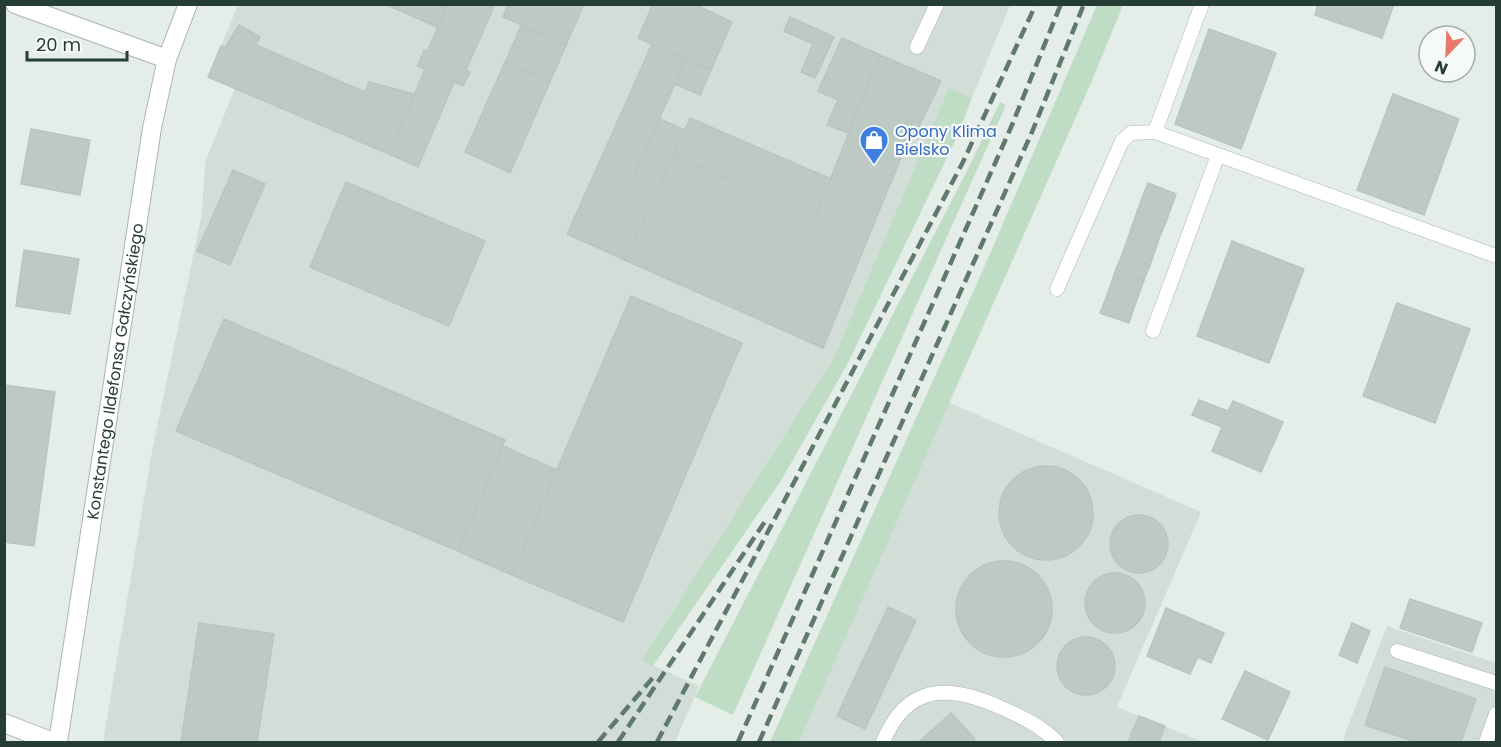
<svg xmlns="http://www.w3.org/2000/svg" width="1501" height="747" font-family="Poppins,sans-serif">
  <rect width="100%" height="100%" fill="#e5ede8"/>
  <g fill="#d3ddd7">
    <path d="M238,5H1010L972,98L949,89L834,357L642,660L699,686L675,742H103L152,451L202,214L205,162L235,88L208,77Z"/>
    <path d="M948,402L1201,512L1117,707L1203,742H799Z"/>
    <path d="M1387,626L1496,663V742H1343L1345,734Z"/>
  </g>
  <g fill="#bfdcc4">
    <path d="M1097,5H1123L1091,83L799,742H770L986,263Z"/>
    <path d="M949,88L972,98L957,137L848,363L782,479L653,666L642,660L834,357Z"/>
    <path d="M1000,102L1006,105L733,715L695,697L967,171Z"/>
  </g>
  <g fill="#bdcac4" stroke="#b7c6be" stroke-width="1.5">
    <path d="M385,4H448L437,27Z"/>
    <path d="M448,4H495L466,70L470,72L463,86L454,82L418,167L389,154L425,69L418,66L424,50L427,52Z"/>
    <path d="M508,4H584L566,45L503,17Z"/>
    <path d="M653,4H694L732,22L711,70L638,38Z"/>
    <path d="M1318,4H1394L1382,38L1315,15Z"/>
    <path d="M790,17L819,30L813,44L784,31Z"/>
    <path d="M239,25L260,37L256,45L365,92L369,82L414,94L389,154L208,77L221,46L225,48Z"/>
    <path d="M521,26L566,45L550,82L505,62Z"/>
    <path d="M1209,29L1276,53L1241,149L1175,124Z"/>
    <path d="M819,30L834,37L815,78L801,72Z"/>
    <path d="M842,38L880,55L848,133L827,125L838,100L818,91Z"/>
    <path d="M652,44L686,59L633,178L599,163Z"/>
    <path d="M880,55L941,81L916,133L912,131L823,348L625,260L673,155L815,217Z"/>
    <path d="M686,59L711,70L700,95L675,84Z"/>
    <path d="M505,62L550,82L510,173L465,152Z"/>
    <path d="M1393,94L1459,119L1424,215L1357,190Z"/>
    <path d="M690,118L831,179L815,217L673,155Z"/>
    <path d="M660,119L684,130L658,190L633,178Z"/>
    <path d="M31,129L90,140L80,195L21,184Z"/>
    <path d="M599,163L658,190L625,260L567,234Z"/>
    <path d="M233,170L265,184L230,265L197,251Z"/>
    <path d="M346,182L485,241L449,326L310,267Z"/>
    <path d="M1148,183L1176,194L1171,208L1142,198Z"/>
    <path d="M1142,198L1171,208L1166,222L1137,212Z"/>
    <path d="M1137,212L1166,222L1160,236L1132,226Z"/>
    <path d="M1132,226L1160,236L1155,251L1127,241Z"/>
    <path d="M1127,241L1155,251L1150,265L1122,255Z"/>
    <path d="M1232,241L1304,269L1269,363L1197,336Z"/>
    <path d="M24,250L79,259L70,314L16,306Z"/>
    <path d="M1122,255L1150,265L1144,280L1116,269Z"/>
    <path d="M1116,269L1144,280L1139,294L1111,284Z"/>
    <path d="M1111,284L1139,294L1134,308L1106,298Z"/>
    <path d="M631,296L742,343L623,622L512,575Z"/>
    <path d="M1106,298L1134,308L1129,323L1100,313Z"/>
    <path d="M1397,303L1470,329L1435,423L1363,396Z"/>
    <path d="M224,319L505,440L458,551L176,431Z"/>
    <path d="M4,385L55,392L34,546L4,542Z"/>
    <path d="M1199,400L1228,411L1233,401L1283,422L1261,472L1212,451L1222,427L1192,415Z"/>
    <path d="M503,446L557,470L512,575L458,551Z"/>
    <circle cx="1046" cy="513" r="47"/>
    <circle cx="1139" cy="544" r="29"/>
    <circle cx="1004" cy="609" r="48"/>
    <circle cx="1115" cy="603" r="30"/>
    <path d="M1410,599L1482,623L1472,652L1400,628Z"/>
    <path d="M888,607L916,620L865,729L837,716Z"/>
    <path d="M1166,608L1224,633L1211,663L1198,657L1190,674L1147,656Z"/>
    <path d="M199,623L274,634L257,742H181Z"/>
    <path d="M1352,623L1370,631L1357,663L1339,655Z"/>
    <circle cx="1086" cy="666" r="29"/>
    <path d="M1385,667L1476,699L1461,742H1416L1365,725Z"/>
    <path d="M1245,671L1290,692L1268,740L1222,719Z"/>
    <path d="M951,713L975,739L971,742H919Z"/>
    <path d="M1139,716L1165,726L1159,742H1128Z"/>
  </g>
  <g fill="none" stroke-linecap="round" stroke-linejoin="round">
    <g stroke="#a8b5ae" stroke-width="15">
      <g id="lane">
        <path d="M917,47L937,4"/>
        <path d="M1155,132L1202,4"/>
        <path d="M1057,289L1122,141L1131,133L1155,132L1496,256"/>
        <path d="M1153,331L1218,155"/>
        <path d="M1397,651L1496,683"/>
        <path d="M883,742C907,683 950,684 1002,708C1022,717 1041,726 1057,742"/>
        <path d="M1486,742L1496,714"/>
      </g>
    </g>
    <g stroke="#a8b5ae" stroke-width="20">
      <g id="street">
        <path d="M15,4L167,59"/>
        <path d="M4,723L53,742"/>
        <path id="s1" d="M58,742L152,128L167,59L188,4"/>
      </g>
    </g>
    <use href="#lane" stroke="#fff" stroke-width="14"/>
    <use href="#street" stroke="#fff" stroke-width="18"/>
    <g stroke="#60796f" stroke-width="4.5" stroke-dasharray="12 6" stroke-linecap="butt">
      <path d="M598,742L656,674"/>
      <path d="M618,742L766,520"/>
      <path d="M657,742L963,162L1036,4"/>
      <path d="M738,742L1012,125L1061,4"/>
      <path d="M759,742L1032,132L1084,4"/>
    </g>
  </g>
  <defs>
    <g id="shop-pin" transform="scale(1.5)"><path d="M0 17L-7.5 6A9.5 9.5 0 1 1 7.5 6Z" fill="#3f7fe0" stroke="#f5f9f7"/><path d="M-5-2.5h2.3a2.7 3.5 0 0 1 5.4 0H5L5.5 6h-11ZM-1.5-2.5h3a1.5 2.3 0 0 0-3 0Z" fill="#fff"/></g>
  </defs>
  <g fill-rule="evenodd">
    <use href="#shop-pin" x="874" y="140"/>
  </g>
  <g text-anchor="middle" dominant-baseline="central" stroke-width="4.5" stroke-linejoin="round" paint-order="stroke">
    <g font-size="16" fill="#366cbe" stroke="#f5f9f7" text-anchor="start">
      <text x="895" y="131">Opony Klima<tspan x="895" dy="18">Bielsko</tspan></text>
    </g>
    <g font-size="16" fill="#253d34" stroke="#f5f9f7">
      <text stroke="none"><textPath href="#s1" startOffset="375">Konstantego Ildefonsa Gałczyńskiego</textPath></text>
    </g>
  </g>
  <rect width="1501" height="747" fill="none" stroke="#253d34" stroke-width="12"/>
  <g transform="translate(1447 54) rotate(203)"><circle r="28" fill="#f5f9f7" stroke="#a2aea9" stroke-width="1.5"/>
  <path d="M0-4.5L10 22L0 15L-10 22Z" fill="#e87868"/>
  <text y="-9" font-size="16" font-weight="bold" text-anchor="middle" fill="#253d34">N</text>
  </g>
  <path d="M27 51v9h100v-9" fill="none" stroke="#253d34" stroke-width="3"/>
  <text x="36" y="51" font-size="18" fill="#253d34" stroke="#f5f9f7" stroke-width="4.5" paint-order="stroke">20 m</text>
</svg>
